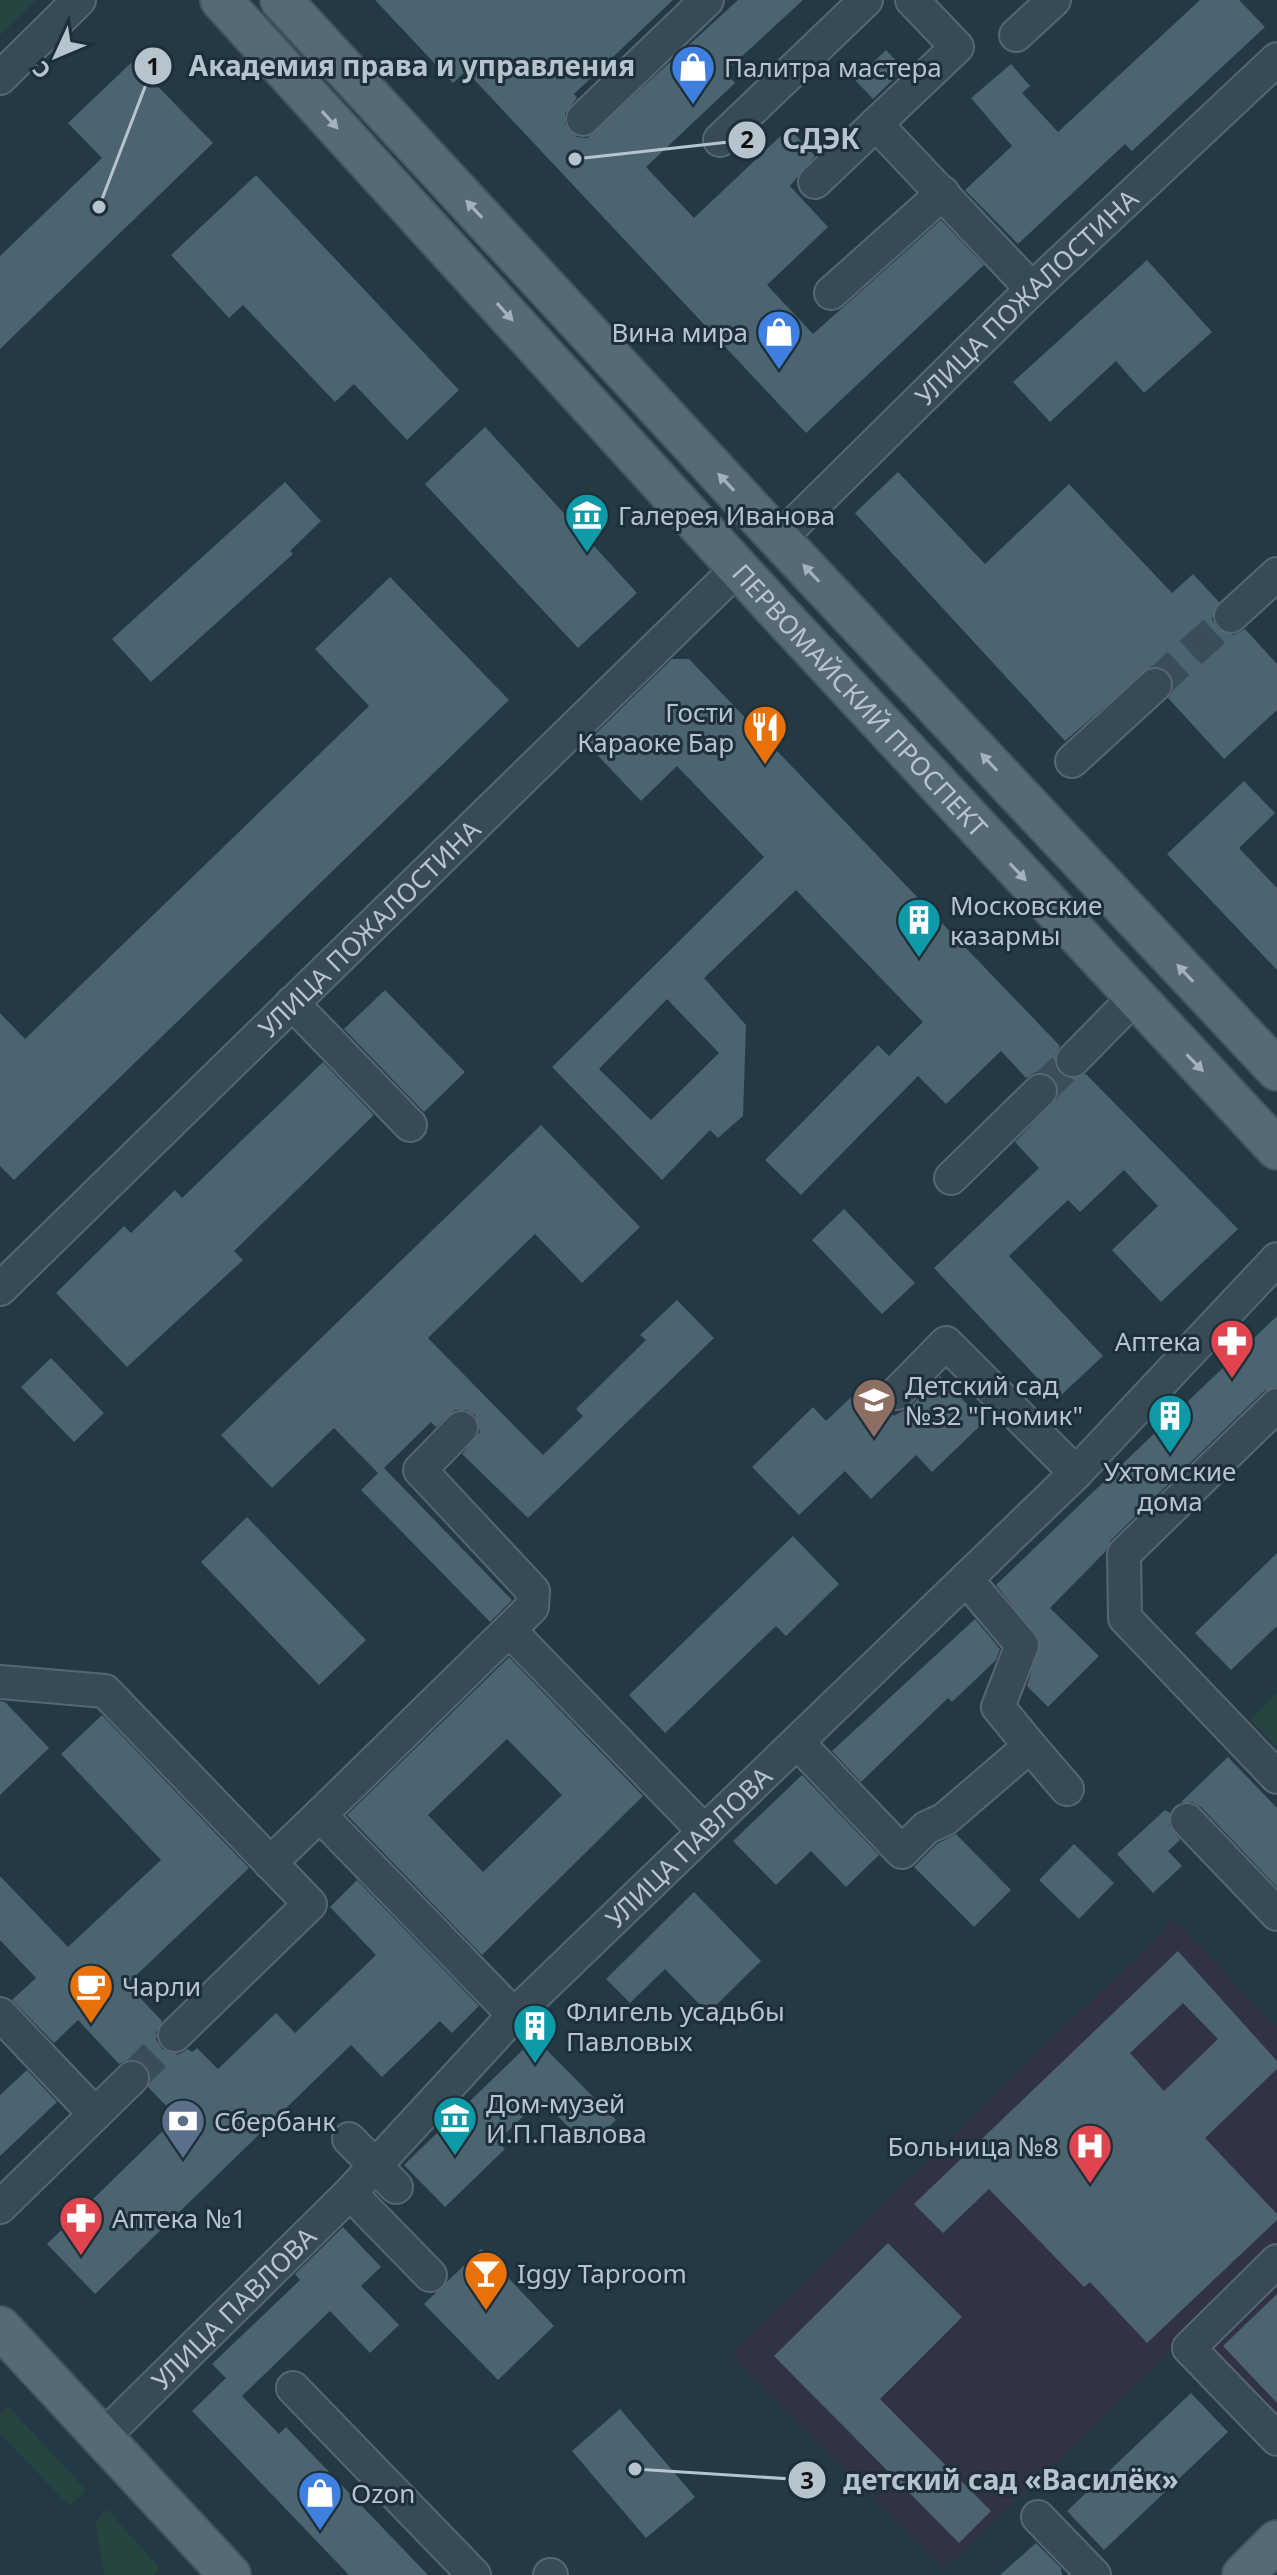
<svg xmlns="http://www.w3.org/2000/svg" width="1277" height="2575" font-family="'Noto Sans',sans-serif">
  <rect width="100%" height="100%" fill="#243944"/>
  <path fill="#313344" d="M1173,1920L1277,2026V2448L1178,2345L944,2569L731,2355Z"/>
  <g fill="#264541">
    <path d="M0,0H36L0,35Z"/>
    <path d="M1277,1693V1747L1250,1719Z"/>
    <path d="M8,2406L86,2490L69,2506L0,2433V2415Z"/>
    <path d="M107,2509L160,2569L154,2575H104L95,2522Z"/>
  </g>
  <g fill="#4c6370" fill-rule="evenodd">
    <path d="M375,0H673L574,94L577,98L565,113V124L577,137L587,138L738,0H803L725,72L735,83L646,167L694,218L789,128L815,156L790,186L828,227L767,285L813,334L941,220L984,265L806,433L466,71L453,83Z"/>
    <path d="M1200,0H1239L1265,27L1132,151L1125,144L1018,244L965,190L1012,146L971,98L1011,64L1030,86L1022,93L1058,132Z"/>
    <path d="M886,50L904,69L873,99L855,80Z"/>
    <path d="M133,61L213,143L0,349V256L102,158L68,123Z"/>
    <path d="M256,175L459,390L407,440L354,384L335,402L243,305L229,318L171,255Z"/>
    <path d="M1147,260L1212,332L1144,393L1116,361L1050,422L1013,382Z"/>
    <path d="M485,427L637,593L578,648L425,484Z"/>
    <path d="M898,472L985,564L1069,484L1172,593L1193,574L1219,602L1212,619L1218,629L1234,635L1245,629L1277,664V710L1224,759L1168,698L1173,690L1169,673L1152,666L1065,741L855,513Z"/>
    <path d="M285,482L321,521L290,551L293,554L151,682L112,639Z"/>
    <path d="M390,577L509,700L14,1180L0,1166V1013L25,1039L369,706L315,649Z"/>
    <path d="M672,659H689L1060,1046L1055,1056L1059,1073L1069,1078L1086,1074L1238,1229L1161,1302L1112,1250L1158,1206L1124,1170L1080,1212L1068,1200L1009,1256L1103,1356L1057,1399L934,1268L1039,1168L1015,1142L1058,1097V1086L1053,1077L1036,1072L1026,1078L1001,1051L946,1104L918,1076L801,1195L765,1160L878,1045L889,1056L923,1022L796,890L704,978L746,1025L743,1116L718,1138L710,1130L662,1180L552,1067L764,857L677,766L641,801L586,743ZM667,999L719,1053L651,1120L599,1069Z"/>
    <path d="M1244,781L1275,813L1239,848L1277,888V970L1167,854Z"/>
    <path d="M385,990L465,1072L424,1112L344,1029Z"/>
    <path d="M323,1062L374,1115L234,1251L243,1260L127,1367L56,1293L124,1226L131,1233L175,1190L182,1198Z"/>
    <path d="M541,1125L640,1227L582,1283L535,1234L428,1338L543,1455L583,1416L576,1409L646,1340L640,1335L677,1300L714,1338L528,1518L462,1454L480,1432L475,1415L466,1410H455L436,1427L431,1422L384,1468L512,1600L490,1622L361,1490L378,1473L334,1428L272,1488L221,1435Z"/>
    <path d="M844,1209L915,1283L882,1314L812,1240Z"/>
    <path d="M1277,1316V1387L1264,1391L1111,1540L1105,1552L1050,1608L1099,1656L1048,1707L1027,1686L1040,1641L996,1585Z"/>
    <path d="M51,1358L104,1413L74,1442L21,1387Z"/>
    <path d="M940,1376L984,1422L932,1472L916,1455L871,1499L845,1471L799,1515L752,1467L813,1407L826,1421L864,1385L894,1416L911,1406Z"/>
    <path d="M247,1517L366,1640L319,1685L201,1562Z"/>
    <path d="M793,1536L839,1584L786,1636L776,1626L665,1733L629,1695Z"/>
    <path d="M1277,1553V1626L1231,1670L1195,1633Z"/>
    <path d="M975,1619L1000,1649L996,1660L952,1702L948,1698L861,1782L832,1751Z"/>
    <path d="M509,1657L643,1796L482,1955L347,1815ZM507,1739L562,1795L483,1872L428,1815Z"/>
    <path d="M0,1701L5,1702L49,1748L0,1795Z"/>
    <path d="M102,1715L249,1868L127,1984L162,2021L156,2039L162,2049L179,2054L188,2049L192,2052L197,2048L218,2069L276,2013L295,2033L376,1955L330,1907L357,1880L479,2006L452,2033L440,2021L382,2077L351,2045L95,2294L47,2244L177,2117L148,2087L150,2074L145,2064L128,2060L119,2064L78,2020L54,2043L12,2000L36,1978L0,1940V1876L68,1947L161,1860L61,1754Z"/>
    <path d="M1228,1757L1277,1808V1887L1201,1807L1192,1802H1181Z"/>
    <path d="M802,1775L879,1855L846,1887L811,1851L776,1885L733,1841Z"/>
    <path d="M1165,1810L1170,1813L1169,1825L1180,1840L1168,1851L1182,1866L1153,1893L1117,1854Z"/>
    <path d="M956,1834L1011,1890L974,1927L914,1867L937,1844Z"/>
    <path d="M1074,1844L1114,1883L1079,1919L1039,1880Z"/>
    <path d="M694,1892L761,1961L708,2013L665,1969L630,2003L606,1979Z"/>
    <path d="M1178,1951L1277,2061V2069L1205,2138L1277,2214V2220L1147,2343L1090,2282L1084,2287L989,2189L943,2233L914,2204ZM1183,2003L1218,2039L1164,2091L1130,2053Z"/>
    <path d="M535,2038L616,2120L588,2147L541,2099L498,2141L505,2149L445,2207L404,2165Z"/>
    <path d="M27,2070L57,2102L0,2156V2095Z"/>
    <path d="M343,2227L381,2267L361,2286L399,2325L370,2353L330,2311L242,2396L279,2434L286,2427L428,2575H349L192,2411L226,2378L212,2364L300,2280L295,2274Z"/>
    <path d="M888,2243L962,2317L880,2399L991,2511L959,2543L774,2356Z"/>
    <path d="M481,2249L554,2326L498,2380L424,2304Z"/>
    <path d="M1277,2294V2403L1223,2346Z"/>
    <path d="M1191,2393L1228,2432L1104,2550L1067,2511Z"/>
    <path d="M620,2409L695,2497L646,2538L572,2451Z"/>
    <path d="M1036,2543L1061,2568L1062,2575H1000Z"/>
  </g>
  <g fill="none" stroke-linecap="round" stroke-linejoin="round">
    <g stroke="#3a4e59" stroke-width="32" stroke-dasharray="32 16" stroke-linecap="butt">
      <path d="M1155,685L1231,616"/>
      <path d="M1040,1091L1073,1060"/>
      <path d="M132,2078L175,2035"/>
    </g>
    <g stroke="#576771" stroke-width="36">
      <g id="minor">
        <path d="M1016,35L1054,0"/>
        <path d="M0,78L79,0"/>
        <path d="M583,119L707,0"/>
        <path d="M876,124L957,47L912,0"/>
        <path d="M720,140L866,0"/>
        <path d="M815,182L876,124L1032,289"/>
        <path d="M831,293L943,193"/>
        <path id="s1" d="M779,539L1032,289L1277,59"/>
        <path d="M1231,616L1277,574"/>
        <path d="M1072,761L1155,685"/>
        <path d="M292,1003L410,1125"/>
        <path d="M1073,1060L1134,998"/>
        <path d="M951,1178L1040,1091"/>
        <path id="s2" d="M0,1289L738,568"/>
        <path d="M897,1393L946,1343L1076,1473"/>
        <path d="M1277,1405L1124,1554L1125,1618L1277,1777"/>
        <path d="M461,1428L420,1470L533,1591L532,1607L509,1630"/>
        <path d="M0,1682L105,1691L310,1904L175,2035"/>
        <path d="M797,1742L902,1852L926,1828L945,1819L1030,1746L998,1707L1022,1645L966,1579"/>
        <path d="M1030,1746L1067,1789"/>
        <path d="M320,1815L509,1630L704,1831"/>
        <path d="M1187,1820L1277,1914"/>
        <path d="M270,1863L320,1815L514,2015"/>
        <path d="M0,2014L95,2114"/>
        <path d="M349,2139L396,2187"/>
        <path d="M350,2193L430,2275"/>
        <path d="M0,2207L132,2078"/>
        <path d="M1277,2261L1189,2348L1277,2439"/>
        <path d="M293,2388L474,2575"/>
        <path id="s3" d="M104,2436L350,2193L514,2015L1076,1473L1277,1259"/>
        <path d="M1038,2517L1094,2575"/>
        <path d="M550,2575H551"/>
      </g>
    </g>
    <g stroke="#455660" stroke-width="44">
      <g id="major">
        <path id="s4" d="M221,0L778,612L1277,1149"/>
        <path d="M281,0L779,539L1277,1070"/>
        <path d="M0,2327L230,2575"/>
        <path d="M1243,2575L1277,2541"/>
      </g>
    </g>
    <use href="#minor" stroke="#384a54" stroke-width="32"/>
    <use href="#major" stroke="#566974" stroke-width="40"/>
  </g>
  <defs><path id="oneway-solid" d="M-6-.8H1V-3.2L6.5 0L1 3.2V.8H-6Z" transform="scale(2)"/></defs>
  <g fill="#a3b2bb">
    <use href="#oneway-solid" transform="translate(330 120) rotate(48)"/>
    <use href="#oneway-solid" transform="translate(474 209) rotate(-133)"/>
    <use href="#oneway-solid" transform="translate(505 312) rotate(48)"/>
    <use href="#oneway-solid" transform="translate(726 482) rotate(-133)"/>
    <use href="#oneway-solid" transform="translate(811 573) rotate(-133)"/>
    <use href="#oneway-solid" transform="translate(989 762) rotate(-133)"/>
    <use href="#oneway-solid" transform="translate(1018 872) rotate(47)"/>
    <use href="#oneway-solid" transform="translate(1185 973) rotate(-133)"/>
    <use href="#oneway-solid" transform="translate(1195 1063) rotate(46)"/>
  </g>
  <defs>
    <g id="shop-pin" transform="scale(2.3)"><path d="M0 17L-7.5 6A9.5 9.5 0 1 1 7.5 6Z" fill="#3f7fe0" stroke="#1d2f39"/><path d="M-5-2.5h2.3a2.7 3.5 0 0 1 5.4 0H5L5.5 6h-11ZM-1.5-2.5h3a1.5 2.3 0 0 0-3 0Z" fill="#fff"/></g>
    <g id="museum-pin" transform="scale(2.3)"><path d="M0 17L-7.5 6A9.5 9.5 0 1 1 7.5 6Z" fill="#0f9aa8" stroke="#1d2f39"/><path d="M0-6L6-3V-2H-6V-3ZM-5-1h2V3h-2ZM-1-1h2V3h-2ZM3-1h2V3H3ZM-6 4H6V6H-6Z" fill="#fff"/></g>
    <g id="restaurant-pin" transform="scale(2.3)"><path d="M0 17L-7.5 6A9.5 9.5 0 1 1 7.5 6Z" fill="#e8710a" stroke="#1d2f39"/><path d="M-5-6h1v4h1v-4h1v4h1v-4h1v5L-1.5 .5V6h-2V.5L-5-1ZM5-6V6H3V1.5H1.5Q1.5-4 5-6Z" fill="#fff"/></g>
    <g id="building-pin" transform="scale(2.3)"><path d="M0 17L-7.5 6A9.5 9.5 0 1 1 7.5 6Z" fill="#0f9aa8" stroke="#1d2f39"/><path d="M-4-6H4V6H1V3H-1V6H-4ZM-2.5-4.3h1.7v1.8h-1.7ZM.8-4.3h1.7v1.8H.8ZM-2.5-1h1.7V.8h-1.7ZM.8-1h1.7V.8H.8Z" fill="#fff"/></g>
    <g id="pharmacy-pin" transform="scale(2.3)"><path d="M0 17L-7.5 6A9.5 9.5 0 1 1 7.5 6Z" fill="#e0444e" stroke="#1d2f39"/><path d="M-2-6h4v4h4v4h-4v4h-4v-4h-4v-4h4Z" fill="#fff"/></g>
    <g id="school-pin" transform="scale(2.3)"><path d="M0 17L-7.5 6A9.5 9.5 0 1 1 7.5 6Z" fill="#8d6e63" stroke="#1d2f39"/><path d="M0-5L7-2L0 1L-7-2ZM-4 1L0 2.5L4 1V4Q0 6-4 4Z" fill="#fff"/></g>
    <g id="cafe-pin" transform="scale(2.3)"><path d="M0 17L-7.5 6A9.5 9.5 0 1 1 7.5 6Z" fill="#e8710a" stroke="#1d2f39"/><path d="M-5.5-4.5H6V0H3Q3 3.5 0 3.5H-2.5Q-5.5 3.5-5.5 0ZM3-3.2v2h1.7v-2ZM-6 4.5H4V6H-6Z" fill="#fff"/></g>
    <g id="bank-pin" transform="scale(2.3)"><path d="M0 17L-7.5 6A9.5 9.5 0 1 1 7.5 6Z" fill="#5c6f8a" stroke="#1d2f39"/><path d="M-6-4H6V4H-6ZM0-2.3a2.3 2.3 0 1 0 0 4.6a2.3 2.3 0 1 0 0-4.6Z" fill="#fff"/></g>
    <g id="hospital-pin" transform="scale(2.3)"><path d="M0 17L-7.5 6A9.5 9.5 0 1 1 7.5 6Z" fill="#e0444e" stroke="#1d2f39"/><path d="M-5-5h3v3.5h4V-5h3V5h-3V1.5h-4V5h-3Z" fill="#fff"/></g>
    <g id="bar-pin" transform="scale(2.3)"><path d="M0 17L-7.5 6A9.5 9.5 0 1 1 7.5 6Z" fill="#e8710a" stroke="#1d2f39"/><path d="M-6-5H6L.8 .8V4.5H3.5V6h-7V4.5H-.8V.8Z" fill="#fff"/></g>
  </defs>
  <g fill-rule="evenodd">
    <use href="#shop-pin" x="693" y="67"/>
    <use href="#shop-pin" x="779" y="332"/>
    <use href="#museum-pin" x="587" y="515"/>
    <use href="#restaurant-pin" x="765" y="727"/>
    <use href="#building-pin" x="919" y="920"/>
    <use href="#pharmacy-pin" x="1232" y="1341"/>
    <use href="#school-pin" x="874" y="1400"/>
    <use href="#building-pin" x="1170" y="1416"/>
    <use href="#cafe-pin" x="91" y="1986"/>
    <use href="#building-pin" x="535" y="2026"/>
    <use href="#museum-pin" x="455" y="2118"/>
    <use href="#bank-pin" x="183" y="2121"/>
    <use href="#hospital-pin" x="1090" y="2146"/>
    <use href="#pharmacy-pin" x="81" y="2218"/>
    <use href="#bar-pin" x="486" y="2273"/>
    <use href="#shop-pin" x="320" y="2493"/>
  </g>
  <g text-anchor="middle" dominant-baseline="central" stroke-width="6" stroke-linejoin="round" paint-order="stroke">
    <g font-size="26" fill="#b6c4cd" stroke="#1d2f39" text-anchor="start">
      <text x="724" y="67">Палитра мастера</text>
      <text x="748" y="332" text-anchor="end">Вина мира</text>
      <text x="618" y="515">Галерея Иванова</text>
      <text x="734" y="712" text-anchor="end">Гости<tspan x="734" dy="30">Караоке Бар</tspan></text>
      <text x="950" y="905">Московские<tspan x="950" dy="30">казармы</tspan></text>
      <text x="1201" y="1341" text-anchor="end">Аптека</text>
      <text x="905" y="1385">Детский сад<tspan x="905" dy="30">№32 "Гномик"</tspan></text>
      <text x="1170" y="1471" text-anchor="middle">Ухтомские<tspan x="1170" dy="30">дома</tspan></text>
      <text x="122" y="1986">Чарли</text>
      <text x="566" y="2011">Флигель усадьбы<tspan x="566" dy="30">Павловых</tspan></text>
      <text x="486" y="2103">Дом-музей<tspan x="486" dy="30">И.П.Павлова</tspan></text>
      <text x="214" y="2121">Сбербанк</text>
      <text x="1059" y="2146" text-anchor="end">Больница №8</text>
      <text x="112" y="2218">Аптека №1</text>
      <text x="517" y="2273">Iggy Taproom</text>
      <text x="351" y="2493">Ozon</text>
    </g>
    <g font-size="26" fill="#b6c4cd" stroke="#1d2f39">
      <text stroke="none"><textPath href="#s1" startOffset="346">УЛИЦА ПОЖАЛОСТИНА</textPath></text>
      <text stroke="none"><textPath href="#s4" startOffset="948">ПЕРВОМАЙСКИЙ ПРОСПЕКТ</textPath></text>
      <text stroke="none"><textPath href="#s2" startOffset="516">УЛИЦА ПОЖАЛОСТИНА</textPath></text>
      <text stroke="none"><textPath href="#s3" startOffset="830">УЛИЦА ПАВЛОВА</textPath></text>
      <text stroke="none"><textPath href="#s3" startOffset="182">УЛИЦА ПАВЛОВА</textPath></text>
    </g>
  </g>
  <path fill="none" stroke="#b6c4cd" stroke-width="3" d="M99 207L153 66M575 159L747 140M635 2469L807 2480"/>
  <g fill="#b6c4cd" stroke="#1d2f39" stroke-width="3">
    <circle cx="99" cy="207" r="8"/>
    <circle cx="575" cy="159" r="8"/>
    <circle cx="635" cy="2469" r="8"/>
    <circle cx="153" cy="66" r="20"/>
    <circle cx="747" cy="140" r="20"/>
    <circle cx="807" cy="2480" r="20"/>
  </g>
  <g font-size="24" text-anchor="middle" font-weight="bold" fill="#111">
    <text x="153" y="75">1</text>
    <text x="747" y="148">2</text>
    <text x="807" y="2489">3</text>
  </g>
  <g font-size="28" text-anchor="middle" font-weight="bold" fill="#b6c4cd" stroke="#1d2f39" stroke-width="6" stroke-linejoin="round" paint-order="stroke">
    <text x="412" y="76">Академия права и управления</text>
    <text x="821" y="149">СДЭК</text>
    <text x="1011" y="2490">детский сад «Василёк»</text>
  </g>
  <g transform="translate(56 56) rotate(226)" stroke="#1d2f39" stroke-width="6" paint-order="stroke">
  <path d="M0-6L14 30L0 20L-14 30Z" fill="#b6c4cd"/>
  <text y="-12" font-size="22" font-weight="bold" text-anchor="middle" fill="#b6c4cd">С</text>
  </g>
</svg>
